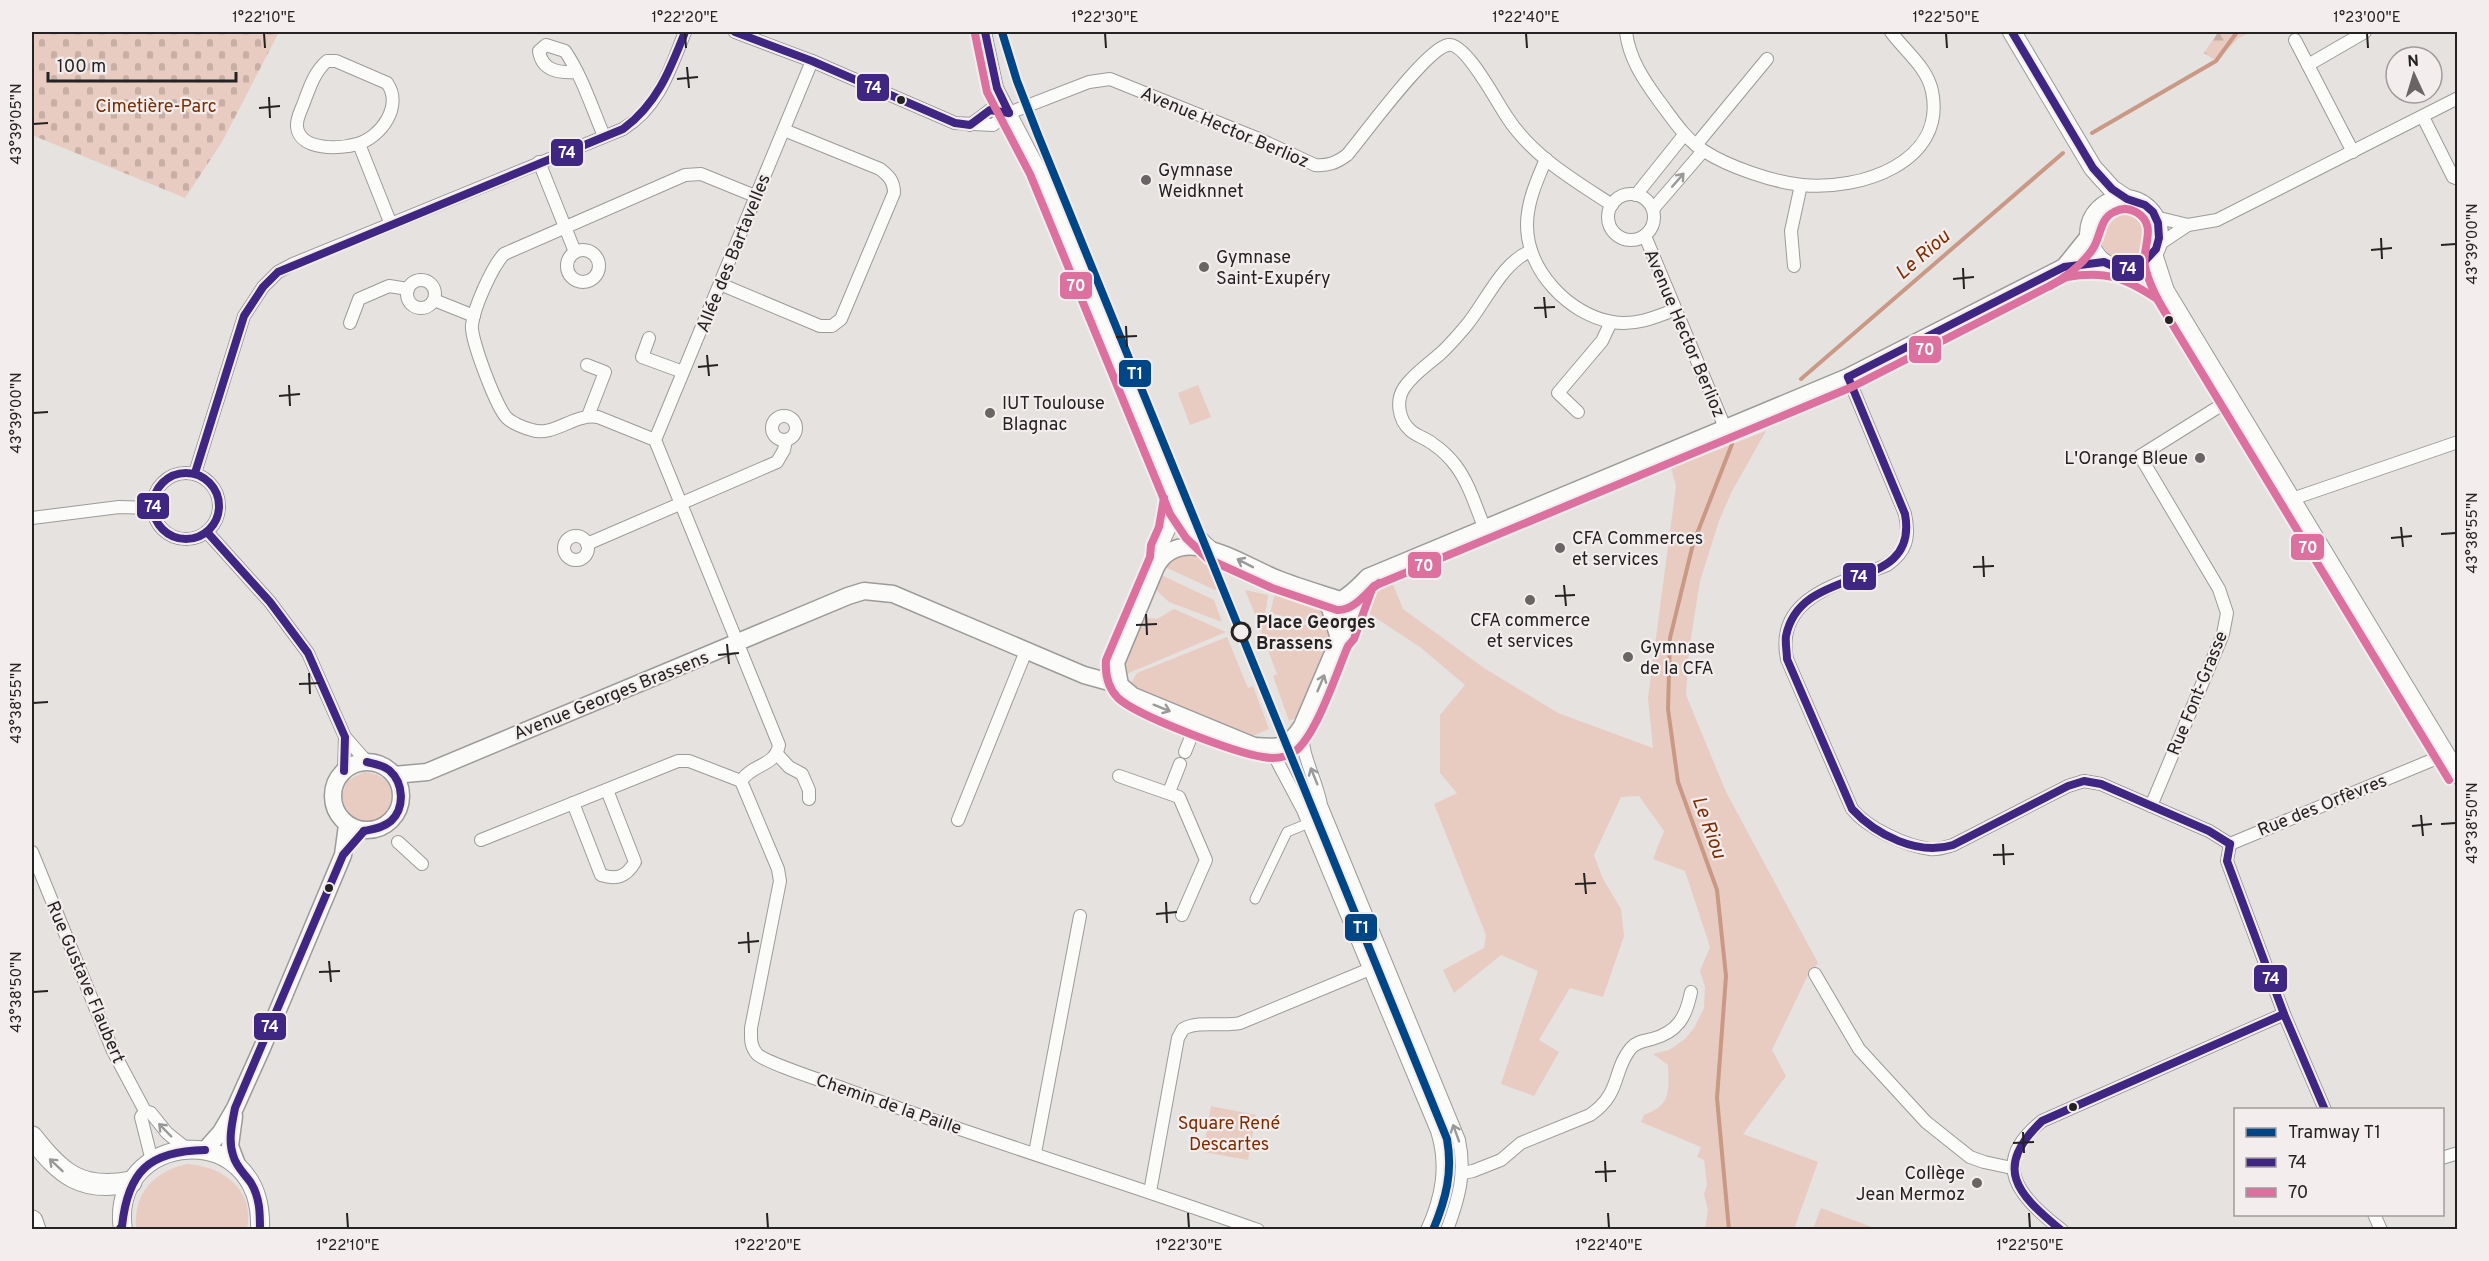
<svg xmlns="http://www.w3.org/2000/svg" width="2489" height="1261" viewBox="0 0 2489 1261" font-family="Overpass,sans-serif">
  <defs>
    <pattern id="forest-firs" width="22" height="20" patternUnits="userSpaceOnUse" patternTransform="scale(1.5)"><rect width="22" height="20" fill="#e8ccc1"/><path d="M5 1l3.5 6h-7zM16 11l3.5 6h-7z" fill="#c7afa6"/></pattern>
    <pattern id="cemetery-stones" width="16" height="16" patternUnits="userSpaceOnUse" patternTransform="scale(1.5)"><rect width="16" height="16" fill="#e8ccc1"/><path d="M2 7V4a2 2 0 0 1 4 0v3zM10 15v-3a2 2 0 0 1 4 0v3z" fill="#c7afa6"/></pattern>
  </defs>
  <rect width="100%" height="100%" fill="#e5e2e0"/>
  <g fill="#e8ccc1">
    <circle cx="2125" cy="233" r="26"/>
    <path d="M1198 385 1211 417 1190 425 1178 393Z"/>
    <path d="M1766 431 1731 493 1719 521 1700 581 1689 650 1686 695 1726 792 1818 963 1807 977 1772 1050 1786 1076 1743 1134 1818 1162 1794 1229H1705L1708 1210 1704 1194 1707 1185 1704 1160 1697 1157 1701 1147 1641 1122 1644 1115C1671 1105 1669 1092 1668 1065L1653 1054 1669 1050 1685 1039 1694 1028 1704 1008 1705 987 1700 971 1710 947 1685 871 1653 859 1664 831 1639 796 1621 797 1594 855 1603 879 1621 909 1624 936 1603 997 1570 988 1539 1040 1559 1052 1534 1096 1501 1084 1538 971 1501 955 1454 993 1443 970 1484 948 1486 935 1434 804 1457 793 1440 773V715L1465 685 1420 647 1365 611 1376 591 1392 582 1403 609 1484 668 1558 713 1653 748 1648 698 1676 486 1671 468Z"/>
    <path d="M1187 552 1207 556 1219 588 1215 590 1163 566 1171 559Z"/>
    <path d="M1159 574 1214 600 1222 622 1169 602 1154 588Z"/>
    <path d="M1277 586 1312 599 1329 616 1308 622 1270 613Z"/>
    <path d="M1245 590 1268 595C1266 606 1268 614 1257 619Z"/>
    <path d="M1174 609 1226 632 1124 675V659L1142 617 1157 619Z"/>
    <path d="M1272 618 1304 625 1331 620 1333 638 1301 716 1289 721 1273 676 1277 674 1258 624Z"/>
    <path d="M1227 637 1248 688 1253 686 1269 729 1248 738 1139 693 1130 685 1137 673Z"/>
    <path d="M364 772C390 773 400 797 383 817L366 823 349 815 341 798 347 781Z"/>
    <path d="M1211 1106 1256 1115 1248 1160 1203 1152Z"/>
    <path d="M187 1164C223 1166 255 1190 247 1229L136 1228C133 1193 155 1171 187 1164Z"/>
    <path d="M1821 1208 1877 1229H1813Z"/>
  </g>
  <path fill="url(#forest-firs)" d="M2218 32H2250L2239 38 2216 61 2204 53Z"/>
  <path fill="url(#cemetery-stones)" d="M32 32H279L222 142 185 198 32 135Z"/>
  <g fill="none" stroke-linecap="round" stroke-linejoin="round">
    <g stroke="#c99986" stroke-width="4">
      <path d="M2092 133 2216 61 2237 32"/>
      <path d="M1801 379 2063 153"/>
      <path d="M1729 1230 1717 1098 1726 976 1717 890 1678 782 1668 709 1670 638 1693 544 1732 444"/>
    </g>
    <g stroke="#9d9b9a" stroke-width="11">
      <path id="pedestrian" d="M1255 899 1287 832 1309 823"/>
    </g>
    <g stroke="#9d9b9a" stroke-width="14">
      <g id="minor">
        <path d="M735 32 812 61 955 123 993 125 1009 113"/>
        <path d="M985 32 997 88 1040 170 1165 471C1175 502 1187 527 1213 549"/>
        <path d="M1626 32C1629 58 1643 79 1659 101 1672 118 1685 139 1704 151 1729 167 1773 182 1802 185 1859 191 1947 163 1932 91 1927 67 1905 51 1891 32"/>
        <path d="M2295 40 2353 152"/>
        <path d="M327 61H336L387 83C403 105 382 137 357 144 341 149 300 151 297 127 296 120 300 112 303 105 309 89 314 72 327 61Z"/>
        <path d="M812 61 655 440 779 745C775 767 753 763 741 781L778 869 780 881 751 1028C751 1038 750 1046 757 1054 766 1063 829 1083 845 1089 982 1139 1121 1181 1258 1230"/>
        <path d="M2308 65 2365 32"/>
        <path d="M576 72C559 73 542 71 539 51L546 45 565 51C582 76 592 108 604 136"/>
        <path d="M2423 117 2453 177 2458 179"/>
        <path d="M970 125 990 110 1009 113 1089 82 1110 79 1259 139 1315 165C1328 166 1336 163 1347 155 1364 135 1427 48 1448 45 1466 42 1497 103 1507 117 1532 156 1574 180 1612 205"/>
        <path d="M359 144 390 222"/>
        <path d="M1696 145 1767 59"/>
        <path d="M1546 159C1537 180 1527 202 1527 225 1527 270 1568 314 1612 322 1634 326 1654 318 1674 310"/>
        <path d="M539 162 575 252"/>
        <circle cx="1631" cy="217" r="23"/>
        <path d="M1636 195 1684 135"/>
        <path d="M1653 209 1703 151"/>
        <path d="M2155 217 2188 225 2217 220 2458 98"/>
        <path d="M1645 236 1726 430"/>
        <path d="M2158 245 2188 225"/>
        <circle cx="583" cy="266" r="16"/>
        <path d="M1794 266 1791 231 1801 185"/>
        <circle cx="421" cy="294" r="14"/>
        <path d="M720 284 820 326H832L841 319 894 193C894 181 889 176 880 169L784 130"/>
        <path d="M434 300 474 316"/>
        <path d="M350 323 359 299 389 286 408 289"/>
        <path d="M649 338 642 357 683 372"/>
        <path d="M587 365 605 372 588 416"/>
        <path d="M1848 377 1905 514C1910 537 1907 551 1887 565 1842 583 1774 596 1787 659L1852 809C1867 828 1906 846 1930 849 1938 850 1946 847 1953 845L2068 786 2084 781 2101 784 2209 831 2230 844"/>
        <path d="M1578 412 1558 393 1602 341 1611 322"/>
        <circle cx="784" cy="428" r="12"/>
        <path d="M655 440 598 417C574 413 554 437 532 430 524 428 512 423 507 418 497 409 470 338 472 325 474 307 492 267 504 254L685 175 701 174 755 196"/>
        <circle cx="186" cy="506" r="33"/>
        <path d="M195 473 244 316 263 287 278 272 293 264 623 129C659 107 670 69 685 32"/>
        <path d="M2292 499 2458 442"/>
        <path d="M32 518 119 507 153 508"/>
        <path d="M1485 529C1476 508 1470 485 1456 466 1450 458 1442 450 1433 444 1426 438 1416 436 1410 430 1398 419 1396 400 1404 388 1413 374 1429 364 1441 353 1450 345 1458 335 1466 326 1486 302 1502 262 1531 251"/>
        <path d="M207 532 270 602 308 653 345 737 367 762"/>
        <circle cx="576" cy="548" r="12"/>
        <path d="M587 544 777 462 784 450 786 440"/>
        <path d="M1161 559V547L1169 530 1174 500"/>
        <path d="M1302 726C1300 754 1316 778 1321 805L1459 1140C1466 1173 1459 1198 1447 1230"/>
        <path d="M1257 748 1276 759 1303 810 1437 1131C1448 1166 1442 1197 1427 1230"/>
        <path d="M1185 752 1197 722"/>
        <path d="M777 754 789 767 802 774 809 790V799"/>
        <path d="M344 771 345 737"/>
        <path d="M1119 776 1179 797 1206 860 1182 915"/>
        <path d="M1169 792 1180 764"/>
        <path d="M573 803 601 875C617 880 626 877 635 862L607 790"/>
        <path d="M2151 806 2223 634 2227 613 2219 589 2140 456 2231 399"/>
        <path d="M958 820 1026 651"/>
        <path d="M481 840 678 761H689L741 781"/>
        <path d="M398 842 422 864"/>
        <path d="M2230 844 2227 861 2284 1014 2325 1110"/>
        <path d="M2230 844 2430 761 2444 753"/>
        <path d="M32 852 113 1051 145 1111 151 1113 167 1133 187 1149"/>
        <path d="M1815 974 1859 1049 1926 1122 1970 1157 1984 1162 2012 1168"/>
        <path d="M145 1111 141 1117 152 1161"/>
        <path d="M1035 1153 1080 916"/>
        <path d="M2442 1158 2458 1153"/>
        <path d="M1463 1173 1473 1171 1501 1160 1521 1143 1590 1115C1622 1093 1612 1071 1631 1048 1636 1042 1644 1041 1652 1039 1678 1032 1686 1017 1691 992"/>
        <path d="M1150 1192 1178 1038 1183 1029C1199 1020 1223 1027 1240 1023L1370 969"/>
        <path d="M2374 1214 2381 1230"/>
        <path d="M2062 1230C2018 1197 1989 1163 2042 1121L2284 1014"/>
      </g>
    </g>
    <g stroke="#9d9b9a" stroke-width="19">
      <g id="tertiary">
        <path d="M2064 267 2089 236"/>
        <path d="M1361 584 1362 591 1344 635 1339 639 1302 726C1287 749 1279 748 1254 746L1133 696 1120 685 1116 663 1156 567C1181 520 1245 567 1278 579 1298 587 1319 593 1340 600 1350 596 1360 585 1368 577L1848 377 2064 267 2104 262"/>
        <path d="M1317 593 1330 608 1339 639"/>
        <circle cx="367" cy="796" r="34"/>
        <path d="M394 775 427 772 848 596 864 591 893 594 1084 675 1120 685"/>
        <path d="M234 1116 230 1146 238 1167"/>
        <path d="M205 1150 221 1132 235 1108 262 1048 343 855 347 825"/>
      </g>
    </g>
    <g stroke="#9d9b9a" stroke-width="20">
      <g id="secondary">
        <path d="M2012 32 2093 168 2112 189 2127 199"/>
        <circle cx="2124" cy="234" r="35"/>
        <path d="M2153 254 2165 291 2458 775"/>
        <path d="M123 1230C108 1131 265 1115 260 1230"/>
      </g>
    </g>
    <g stroke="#9d9b9a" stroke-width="23">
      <g id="trunk">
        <path d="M32 1137C61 1174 81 1192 131 1182"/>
        <path d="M32 1221 35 1230"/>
      </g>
    </g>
    <use href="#pedestrian" stroke="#fbfbfa" stroke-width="9"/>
    <use href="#minor" stroke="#fbfbfa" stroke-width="12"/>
    <use href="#tertiary" stroke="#fbfbfa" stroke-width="16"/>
    <use href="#secondary" stroke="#fbfbfa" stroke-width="18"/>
    <use href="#trunk" stroke="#fbfbfa" stroke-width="21"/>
    <g stroke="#f3eeed" stroke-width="12">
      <g id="bus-1">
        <path d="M735 32 812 61 955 123 970 125 990 110 1009 113"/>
        <path d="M985 32 997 88 1009 113"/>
        <path d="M1848 377 1905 514C1920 596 1801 561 1786 636 1785 643 1787 652 1787 659L1852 809C1876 835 1918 856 1953 845L2068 786 2084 781 2101 784 2209 831 2230 844"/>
        <path d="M1848 377 2064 267 2104 262 2115 267 2128 268 2142 264 2156 249 2159 238 2158 223 2153 212 2145 205 2127 199 2112 189 2093 168 2012 32"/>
        <circle cx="186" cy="506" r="33"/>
        <path d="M195 473 244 316 263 287 278 272 623 129C657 104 670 70 685 32"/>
        <path d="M207 532 270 602 308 653 345 737 344 771"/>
        <path d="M364 831C373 829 383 828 391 821 405 808 404 783 389 770 383 765 375 764 367 762"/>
        <path d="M2230 844 2227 861 2284 1014 2325 1110"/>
        <path d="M119 1230 122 1226C128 1171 149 1151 205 1150"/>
        <path d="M260 1230C260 1213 260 1198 251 1183 245 1174 236 1167 233 1155 228 1141 232 1123 235 1108L343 855 364 831"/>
        <path d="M2061 1230C2016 1193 1993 1168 2042 1121L2284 1014"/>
      </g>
    </g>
    <g stroke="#f3eeed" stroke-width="12">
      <g id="bus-2">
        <path d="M975 34 987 92 1030 174 1170 514 1186 538 1208 559 1272 588 1337 610C1352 611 1364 596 1374 586L1852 387 2067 277C2106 270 2125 278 2157 299L2449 780"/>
        <path d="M2050 286C2066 277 2081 266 2092 250 2101 238 2099 219 2114 212 2121 208 2129 208 2136 212 2159 225 2141 248 2145 266 2149 285 2158 301 2168 317"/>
        <path d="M1164 498 1159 527 1151 545 1150 557 1106 660C1105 674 1108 688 1118 698 1137 716 1236 753 1263 757 1274 759 1285 758 1294 752 1316 737 1337 671 1348 646L1354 639 1372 589 1379 583"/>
      </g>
    </g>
    <use href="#bus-1" stroke="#3f2682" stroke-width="8"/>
    <use href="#bus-2" stroke="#dc71a0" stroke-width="8"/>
    <g stroke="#f3eeed" stroke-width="12">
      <path id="tram-1" d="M1002 32 1017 81 1038 135 1447 1139C1453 1172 1446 1199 1433 1230"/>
    </g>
    <use href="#tram-1" stroke="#004687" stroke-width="8"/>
  </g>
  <defs><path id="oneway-shaft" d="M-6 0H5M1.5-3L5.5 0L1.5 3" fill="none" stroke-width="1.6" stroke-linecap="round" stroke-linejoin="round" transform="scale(1.5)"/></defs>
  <g stroke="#9a9999">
    <use href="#oneway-shaft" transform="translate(1678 180) rotate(-49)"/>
    <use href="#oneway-shaft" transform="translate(1245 563) rotate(-153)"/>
    <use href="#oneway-shaft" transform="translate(1321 683) rotate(-67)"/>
    <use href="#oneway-shaft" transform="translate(1162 708) rotate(22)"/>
    <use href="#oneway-shaft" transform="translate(1314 776) rotate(-112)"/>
    <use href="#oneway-shaft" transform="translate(165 1130) rotate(-134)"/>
    <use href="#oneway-shaft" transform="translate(1456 1133) rotate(-110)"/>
    <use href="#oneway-shaft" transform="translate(56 1165) rotate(-137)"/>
  </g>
  <path fill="none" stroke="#242222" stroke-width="2" d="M264 33 265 48M685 33 686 48M1105 33 1106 48M1526 33 1527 48M1946 33 1947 48M2367 33 2368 48M687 67 689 88M677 79 698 77M269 97 270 118M259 108 280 106M33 124 48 123M2381 238 2382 259M2441 245 2456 244M2371 250 2392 248M1963 268 1964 289M1953 279 1974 277M1544 297 1546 318M1534 308 1555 307M1126 326 1127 347M1116 337 1137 336M707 355 709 376M698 367 718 365M289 385 290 406M279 396 300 394M33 413 48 412M2401 527 2403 547M2441 534 2456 533M2391 538 2412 536M1983 556 1984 577M1973 567 1994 566M1564 585 1566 606M1555 596 1575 595M1146 614 1147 635M1136 625 1157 624M727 644 729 664M718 655 739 653M309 673 310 694M299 684 320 683M33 703 48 702M2421 815 2423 836M2441 824 2456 823M2412 826 2432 824M2003 844 2004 865M1993 855 2014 854M1584 873 1586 894M1575 884 1596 883M1166 902 1167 923M1156 914 1177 912M748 932 749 953M738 943 759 941M329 961 331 982M319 972 340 971M33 992 48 991M2023 1132 2024 1153M2013 1143 2034 1142M1605 1161 1606 1182M1595 1172 1616 1171M347 1213 348 1228M767 1213 768 1228M1188 1213 1189 1228M1608 1213 1609 1228M2029 1213 2030 1228"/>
  <g fill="#242222" stroke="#f3eeed" stroke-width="2">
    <circle cx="901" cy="100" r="5"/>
    <circle cx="2169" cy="320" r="5"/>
    <circle cx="329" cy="888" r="5"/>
    <circle cx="2073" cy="1107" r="5"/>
  </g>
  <g fill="#686564" stroke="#f3eeed" stroke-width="2">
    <circle cx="1146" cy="180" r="6"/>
    <circle cx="1204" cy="267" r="6"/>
    <circle cx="990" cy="413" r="6"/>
    <circle cx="2200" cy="458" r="6"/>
    <circle cx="1560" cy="548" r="6"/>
    <circle cx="1530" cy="600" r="6"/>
    <circle cx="1628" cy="657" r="6"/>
    <circle cx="1977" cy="1183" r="6"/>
  </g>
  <circle fill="#f3eeed" stroke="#242222" stroke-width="3" cx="1241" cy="632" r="9"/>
  <g text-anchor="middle" stroke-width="4.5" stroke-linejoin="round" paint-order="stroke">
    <g font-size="18" fill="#7d2c00" stroke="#f3eeed">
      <text x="156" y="112">Cimetière-Parc</text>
      <text x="1229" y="1129">Square René<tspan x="1229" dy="21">Descartes</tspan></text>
    </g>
    <g font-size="18" fill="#242222" stroke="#f3eeed">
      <text transform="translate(1225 127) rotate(23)" y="6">Avenue Hector Berlioz</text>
      <text transform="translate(733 253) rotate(-68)" y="6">Allée des Bartavelles</text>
      <text transform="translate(1685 333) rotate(67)" y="6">Avenue Hector Berlioz</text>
      <text transform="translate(2197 693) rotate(-68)" y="6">Rue Font-Grasse</text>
      <text transform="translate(611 695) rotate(-22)" y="6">Avenue Georges Brassens</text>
      <text transform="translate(2322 805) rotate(-22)" y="6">Rue des Orfèvres</text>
      <text transform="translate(86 982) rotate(67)" y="6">Rue Gustave Flaubert</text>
      <text transform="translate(889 1104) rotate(19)" y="6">Chemin de la Paille</text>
    </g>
    <g font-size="18" fill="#242222" stroke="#f3eeed" text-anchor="start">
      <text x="1158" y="176">Gymnase<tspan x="1158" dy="21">Weidknnet</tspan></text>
      <text x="1216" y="263">Gymnase<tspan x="1216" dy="21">Saint-Exupéry</tspan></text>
      <text x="1002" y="409">IUT Toulouse<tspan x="1002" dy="21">Blagnac</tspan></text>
      <text x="2188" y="464" text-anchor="end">L'Orange Bleue</text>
      <text x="1572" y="544">CFA Commerces<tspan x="1572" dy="21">et services</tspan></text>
      <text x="1530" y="626" text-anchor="middle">CFA commerce<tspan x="1530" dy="21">et services</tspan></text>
      <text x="1640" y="653">Gymnase<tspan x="1640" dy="21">de la CFA</tspan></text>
      <text x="1965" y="1179" text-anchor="end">Collège<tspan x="1965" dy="21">Jean Mermoz</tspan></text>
    </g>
    <g font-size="18" font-weight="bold" fill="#242222" stroke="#f3eeed" text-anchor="start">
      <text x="1256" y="628">Place Georges<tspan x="1256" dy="21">Brassens</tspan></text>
    </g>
    <g font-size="20" font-style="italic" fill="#7f2e03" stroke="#f3eeed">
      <text transform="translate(1922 254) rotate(-41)" y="7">Le Riou</text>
      <text transform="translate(1710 827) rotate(70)" y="7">Le Riou</text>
    </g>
  </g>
  <g stroke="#f3eeed" stroke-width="2">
    <rect x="856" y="73" width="34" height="29" rx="6" fill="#3f2682"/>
    <rect x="550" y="138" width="34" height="29" rx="6" fill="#3f2682"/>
    <rect x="2111" y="254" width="34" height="28" rx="6" fill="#3f2682"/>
    <rect x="1059" y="271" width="34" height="29" rx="6" fill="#dc71a0"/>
    <rect x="1908" y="335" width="34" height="29" rx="6" fill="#dc71a0"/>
    <rect x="1118" y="359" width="34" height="29" rx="6" fill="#004687"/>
    <rect x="136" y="492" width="34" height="28" rx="6" fill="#3f2682"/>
    <rect x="2290" y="533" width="35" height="28" rx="6" fill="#dc71a0"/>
    <rect x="1407" y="551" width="35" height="28" rx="6" fill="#dc71a0"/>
    <rect x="1842" y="562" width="35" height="29" rx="6" fill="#3f2682"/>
    <rect x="1344" y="913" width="34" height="29" rx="6" fill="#004687"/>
    <rect x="2253" y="964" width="35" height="29" rx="6" fill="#3f2682"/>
    <rect x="253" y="1012" width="34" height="29" rx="6" fill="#3f2682"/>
  </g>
  <g font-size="16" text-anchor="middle" font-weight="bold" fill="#fff">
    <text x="873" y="93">74</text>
    <text x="567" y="158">74</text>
    <text x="2128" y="274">74</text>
    <text x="1076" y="291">70</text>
    <text x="1925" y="355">70</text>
    <text x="1135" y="379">T1</text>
    <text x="153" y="512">74</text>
    <text x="2308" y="553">70</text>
    <text x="1424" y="571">70</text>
    <text x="1859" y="582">74</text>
    <text x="1361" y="933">T1</text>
    <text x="2271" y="984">74</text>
    <text x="270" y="1032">74</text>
  </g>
  <rect width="2489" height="1261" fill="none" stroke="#f3eeed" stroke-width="66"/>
  <rect x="2234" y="1108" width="210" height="108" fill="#f3eeed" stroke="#a09c9c" stroke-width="1.5"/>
  <rect x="2246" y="1128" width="30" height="9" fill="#004687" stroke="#a09c9c" stroke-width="1.5"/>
  <text x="2288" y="1138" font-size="18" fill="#242222">Tramway T1</text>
  <rect x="2246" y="1158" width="30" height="9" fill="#3f2682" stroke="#a09c9c" stroke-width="1.5"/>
  <text x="2288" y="1168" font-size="18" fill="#242222">74</text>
  <rect x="2246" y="1188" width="30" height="9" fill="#dc71a0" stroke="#a09c9c" stroke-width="1.5"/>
  <text x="2288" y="1198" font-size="18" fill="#242222">70</text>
  <g transform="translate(2414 75) rotate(356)"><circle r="28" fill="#f3eeed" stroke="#a09c9c" stroke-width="1.5"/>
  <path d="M0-4.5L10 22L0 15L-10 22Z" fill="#686564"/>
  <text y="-9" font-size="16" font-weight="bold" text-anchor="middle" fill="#242222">N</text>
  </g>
  <path d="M48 72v9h188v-9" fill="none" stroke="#242222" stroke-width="3"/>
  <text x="57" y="72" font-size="18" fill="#242222" stroke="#f3eeed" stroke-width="4.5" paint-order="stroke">100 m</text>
  <rect x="33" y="33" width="2423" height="1195" fill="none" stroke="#242222" stroke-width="2"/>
  <g font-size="15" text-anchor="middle" fill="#242222">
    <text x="264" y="22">1°22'10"E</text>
    <text x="685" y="22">1°22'20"E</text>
    <text x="1105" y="22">1°22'30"E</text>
    <text x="1526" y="22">1°22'40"E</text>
    <text x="1946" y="22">1°22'50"E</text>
    <text x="2367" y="22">1°23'00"E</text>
    <text transform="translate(16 124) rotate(-90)" y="5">43°39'05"N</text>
    <text transform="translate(2472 244) rotate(-90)" y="5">43°39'00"N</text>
    <text transform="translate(16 413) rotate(-90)" y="5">43°39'00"N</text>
    <text transform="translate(2472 533) rotate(-90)" y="5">43°38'55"N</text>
    <text transform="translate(16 703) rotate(-90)" y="5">43°38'55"N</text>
    <text transform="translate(2472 823) rotate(-90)" y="5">43°38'50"N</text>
    <text transform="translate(16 992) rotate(-90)" y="5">43°38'50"N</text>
    <text x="348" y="1250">1°22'10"E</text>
    <text x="768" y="1250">1°22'20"E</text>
    <text x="1189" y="1250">1°22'30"E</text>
    <text x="1609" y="1250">1°22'40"E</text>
    <text x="2030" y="1250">1°22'50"E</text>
  </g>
</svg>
